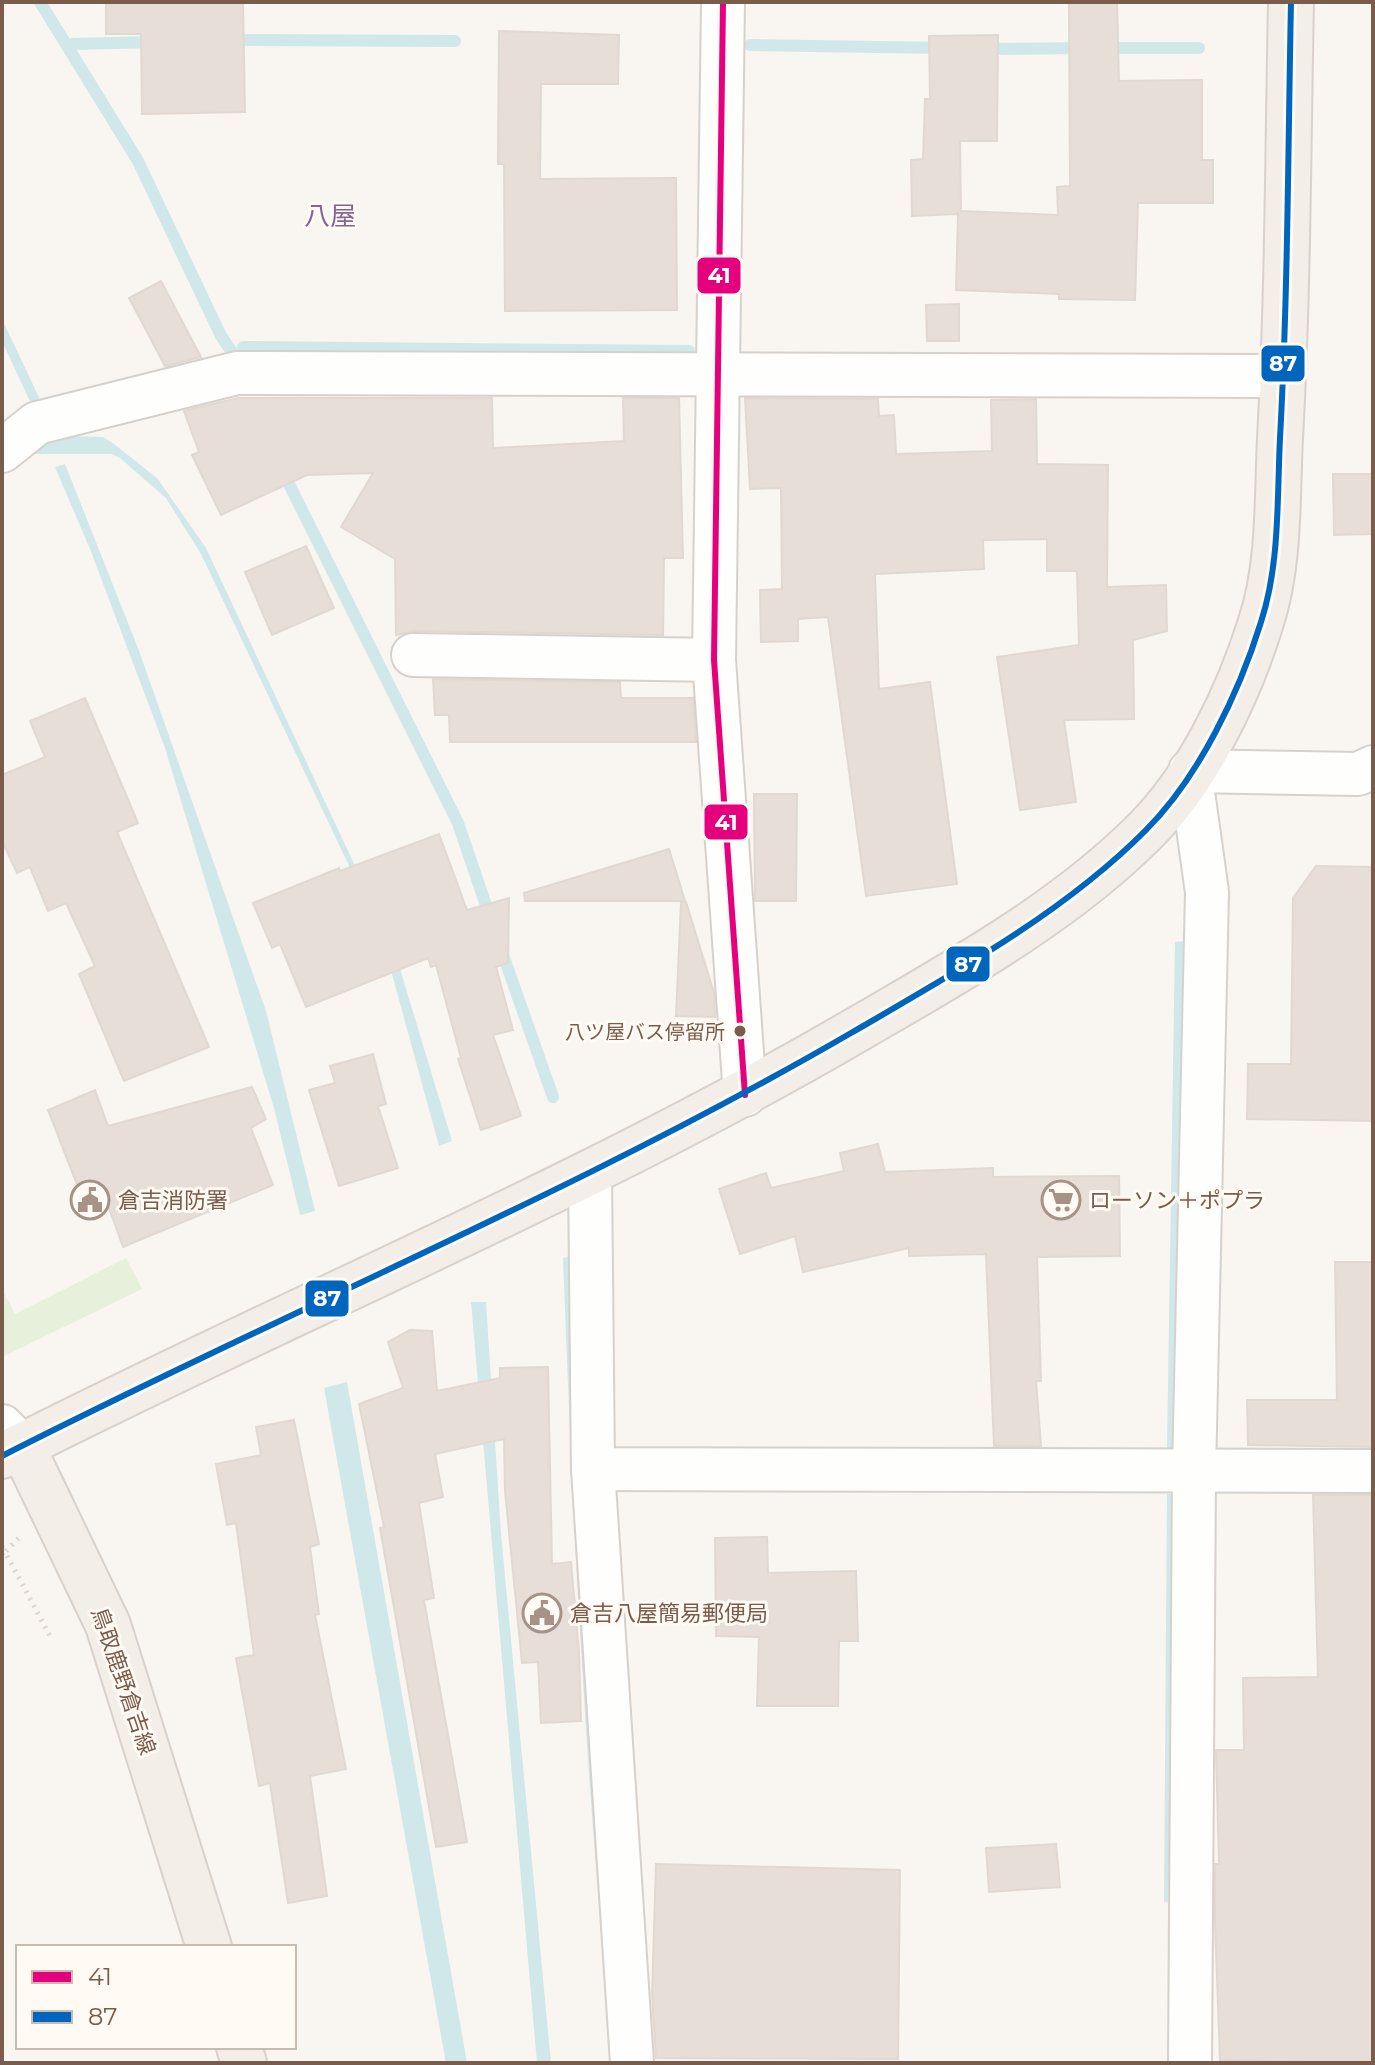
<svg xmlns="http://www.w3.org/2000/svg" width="1375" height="2065" viewBox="0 0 1375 2065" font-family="Montserrat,'Noto Sans JP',sans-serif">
  <rect width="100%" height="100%" fill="#f9f5f0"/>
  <path fill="#e7f0db" d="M126 1258 142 1289 2 1357V1289L15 1314Z"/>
  <g fill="#d0e8ea">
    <path d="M2 319 43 406 34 410 2 341Z"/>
    <path d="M31 435 103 437 114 444 157 478 206 548 394 949 452 1141 439 1146 386 952 361 891 201 554 166 498 120 458 112 454H22Z"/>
    <path d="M65 464 138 648 266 1011 315 1211 300 1215 274 1108 165 748 90 549 55 467Z"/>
    <path d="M1184 941 1177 1450H1167L1175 942Z"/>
    <path d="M574 1256 614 2063C586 1796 573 1526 563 1258Z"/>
    <path d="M471 1302H486L501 1534 551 2063H537Z"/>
    <path d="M347 1382 467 2063H446L324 1388Z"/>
    <path d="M1167 1494H1175L1173 1903 1164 1902Z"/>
  </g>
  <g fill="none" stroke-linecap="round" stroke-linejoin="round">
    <g stroke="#d0e8ea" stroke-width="12">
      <path d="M40 2 138 161 221 336 237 359"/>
      <path d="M231 40 455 41"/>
      <path d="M72 44 156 42"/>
      <path d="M750 45 944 48"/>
      <path d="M1102 48H1199"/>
      <path d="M982 49 1084 48"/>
      <path d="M243 347 689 351"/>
      <path d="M282 470 458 823 491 920"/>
      <path d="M501 949 553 1097"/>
    </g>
  </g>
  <g fill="#e6ded7" stroke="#e2d8d2" stroke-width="2">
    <path d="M106 2H243L245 112 142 114 141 34H106Z"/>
    <path d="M1069 2H1117L1119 81 1202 80V160H1213V203H1138L1135 300 1059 299V294L956 290 958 214 912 216 911 160 923 159 925 99H930L929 36 998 35 997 141H960L961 211 1058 215 1057 187 1070 186Z"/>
    <path d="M499 31 619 35 618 84H541L540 179 676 178 677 310 505 311 504 164H498Z"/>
    <path d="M161 281 201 357 165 366 129 298Z"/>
    <path d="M959 304V341H927L926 305Z"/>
    <path d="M238 398H492L493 448 624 441 623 398H679L683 558H664L663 635 413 631 396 635 395 559 341 527 373 473 307 475 221 515 192 455 199 452 184 411Z"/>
    <path d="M745 398 878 399 879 416 894 415 896 454 992 451 991 400 1036 399 1037 464 1108 465 1107 587 1166 585 1167 631 1133 640 1134 719 1064 720 1076 802 1020 810 997 657 1079 645 1077 571H1047V539L983 540 984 569 875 574 879 689 930 682 957 884 866 896 828 617 798 619V641L761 642 760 590 782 589 781 488 750 489Z"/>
    <path d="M1333 474H1373V534L1334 535Z"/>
    <path d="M306 546 334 608 272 635 245 572Z"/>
    <path d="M433 679 620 682 621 698H693L696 742H450L449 715H435Z"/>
    <path d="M85 698 138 823 117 832 209 1047 124 1081 79 974 95 966 66 903 48 911 30 867 17 873 2 841V775L45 757 30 721Z"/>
    <path d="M754 794H797L796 901H755Z"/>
    <path d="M439 834 467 910 509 898 508 963 496 967 513 1030 493 1035 521 1116 481 1130 458 1059 461 1058 436 965 431 967 428 958 306 1007 280 944 272 948 253 903 339 868 340 871Z"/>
    <path d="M669 849 685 901H525L524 893Z"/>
    <path d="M1316 866 1373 867V1121L1247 1119 1248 1064H1291L1293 898Z"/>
    <path d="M681 902H686L714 993 715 1017 676 1016Z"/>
    <path d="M373 1054 386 1104 378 1106 398 1168 339 1186 309 1090 335 1083 330 1066Z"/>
    <path d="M252 1087 266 1119 251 1128 273 1185 123 1247 105 1197 85 1205 48 1110 95 1090 108 1126Z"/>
    <path d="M878 1144 885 1172 993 1168V1177L1119 1176 1120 1256 1037 1257 1041 1381H1036L1041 1446H994L986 1254 909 1256V1248L803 1272 795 1236 740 1254 719 1189 766 1173 771 1188 844 1171 840 1153Z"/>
    <path d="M1335 1262H1373V1447L1248 1445 1247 1400H1337Z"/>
    <path d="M410 1330 432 1331 437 1391 500 1378V1368L548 1367 552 1564 571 1562 579 1652 581 1721 541 1723 538 1662 522 1663 505 1491 504 1439 435 1454 443 1497 419 1503 434 1598 424 1600 467 1842 436 1847 380 1528 384 1527 359 1404 403 1388 388 1342Z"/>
    <path d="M294 1420 319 1544 310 1547 319 1614 315 1615 346 1769 310 1776 327 1896 288 1903 270 1783 259 1786 236 1658 254 1655 236 1523 227 1525 216 1464 261 1455 256 1427Z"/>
    <path d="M1313 1495H1373V2063L1220 2060 1215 1923V1864H1219L1216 1750H1244L1243 1678 1318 1677Z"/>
    <path d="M767 1537 768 1573 856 1571 858 1641H839L838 1706H757L759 1637 716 1636 715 1538Z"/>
    <path d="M1056 1844 1060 1887 989 1892 986 1848Z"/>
    <path d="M656 1864 900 1870 898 2059 656 2058 652 1994Z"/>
  </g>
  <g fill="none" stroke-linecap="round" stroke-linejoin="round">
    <g stroke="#d7d1cb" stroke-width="46">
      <g id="street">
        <path d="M723 2 714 660 745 1095"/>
        <path d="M2 451 37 423 237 373 1284 376"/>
        <path d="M413 655 714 660"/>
        <path d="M590 1174 593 1469 1373 1471"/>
        <path d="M2 1426 22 1446"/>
        <path d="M593 1469 632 2063"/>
        <path d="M1190 2063 1194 1473 1207 892 1190 771 1358 774 1373 767"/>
      </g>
    </g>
    <g stroke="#dad1cc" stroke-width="48">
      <g id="primary">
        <path d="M22 1446 108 1625 209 1947"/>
        <path d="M2 1456C284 1312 577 1192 851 1033 951 975 1064 913 1146 830 1199 777 1239 693 1261 622 1280 564 1277 498 1280 438 1288 293 1288 147 1291 2"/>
        <path d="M239 2047 244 2063"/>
      </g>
    </g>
    <g stroke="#dcd5d0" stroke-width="5" stroke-dasharray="2 6" stroke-linecap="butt">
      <path d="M2 1546 5 1552 19 1538"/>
      <path d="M2 1554 5 1552 50 1636"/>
    </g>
    <use href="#street" stroke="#fefefd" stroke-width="42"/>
    <use href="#primary" stroke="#f3eee8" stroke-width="44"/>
    <g stroke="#fffaf3" stroke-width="12">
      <path id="bus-1" d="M723 2 714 660 745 1095"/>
    </g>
    <g stroke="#fffaf3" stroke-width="12">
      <path id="bus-2" d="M2 1456C284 1312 577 1192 851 1033 951 975 1064 913 1146 830 1199 777 1239 693 1261 622 1280 564 1277 498 1280 438 1288 293 1288 147 1291 2"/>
    </g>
    <use href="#bus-1" stroke="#e5007d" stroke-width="6"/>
    <use href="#bus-2" stroke="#0065bd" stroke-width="6"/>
  </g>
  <defs>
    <g id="civic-ring" transform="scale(2)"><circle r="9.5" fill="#fffaf3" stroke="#a69286" stroke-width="1.5"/><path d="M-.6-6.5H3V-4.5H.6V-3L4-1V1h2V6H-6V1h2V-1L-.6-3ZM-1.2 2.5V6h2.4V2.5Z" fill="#a69286"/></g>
    <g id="supermarket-ring" transform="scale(2)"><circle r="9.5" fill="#fffaf3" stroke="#a69286" stroke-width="1.5"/><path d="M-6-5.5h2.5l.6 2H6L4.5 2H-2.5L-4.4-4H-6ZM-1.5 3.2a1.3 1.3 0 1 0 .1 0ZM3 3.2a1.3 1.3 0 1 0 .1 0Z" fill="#a69286"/></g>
  </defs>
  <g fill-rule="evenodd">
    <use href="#civic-ring" x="90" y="1200"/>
    <use href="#supermarket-ring" x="1061" y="1200"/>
    <use href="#civic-ring" x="542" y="1613"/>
  </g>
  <circle fill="#7a5c4d" stroke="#fffaf3" stroke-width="3" cx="740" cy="1031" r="7"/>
  <g text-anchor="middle" stroke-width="6" stroke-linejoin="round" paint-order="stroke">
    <g font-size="20" fill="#7a5c4d" stroke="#fffaf3" text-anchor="end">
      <text x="725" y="1039">八ツ屋バス停留所</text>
    </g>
    <g font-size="22" fill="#7a5c4d" stroke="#fffaf3" text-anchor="start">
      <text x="118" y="1208">倉吉消防署</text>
      <text x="1089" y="1208">ローソン＋ポプラ</text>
      <text x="570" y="1621">倉吉八屋簡易郵便局</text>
    </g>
    <g font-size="22" fill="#7a5c4d" stroke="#fffaf3">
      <text transform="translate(124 1681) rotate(71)" y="8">鳥取鹿野倉吉線</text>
    </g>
    <g font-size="26" fill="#846695" stroke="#fffaf3">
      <text x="330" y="225">八屋</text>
    </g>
  </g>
  <g stroke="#fffaf3" stroke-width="3">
    <rect x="696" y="256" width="46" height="39" rx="8" fill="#e5007d"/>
    <rect x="1260" y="344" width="46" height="39" rx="8" fill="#0065bd"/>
    <rect x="703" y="803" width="46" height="38" rx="8" fill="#e5007d"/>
    <rect x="945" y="945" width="46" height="38" rx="8" fill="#0065bd"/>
    <rect x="304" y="1279" width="46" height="39" rx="8" fill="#0065bd"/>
  </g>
  <g font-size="22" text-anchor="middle" font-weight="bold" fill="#fff">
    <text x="719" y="283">41</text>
    <text x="1283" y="371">87</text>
    <text x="726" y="830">41</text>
    <text x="968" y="972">87</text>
    <text x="327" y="1306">87</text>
  </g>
  <rect width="1375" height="2065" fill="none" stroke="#7a5c4d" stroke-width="8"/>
  <rect x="16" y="1945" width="280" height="104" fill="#fffaf3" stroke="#cabbb1" stroke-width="2"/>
  <rect x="32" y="1971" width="40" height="12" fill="#e5007d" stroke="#cabbb1" stroke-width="2"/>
  <text x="88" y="1985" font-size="24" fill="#7a5c4d">41</text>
  <rect x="32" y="2011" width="40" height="12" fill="#0065bd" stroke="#cabbb1" stroke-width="2"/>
  <text x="88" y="2025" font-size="24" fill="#7a5c4d">87</text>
</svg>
